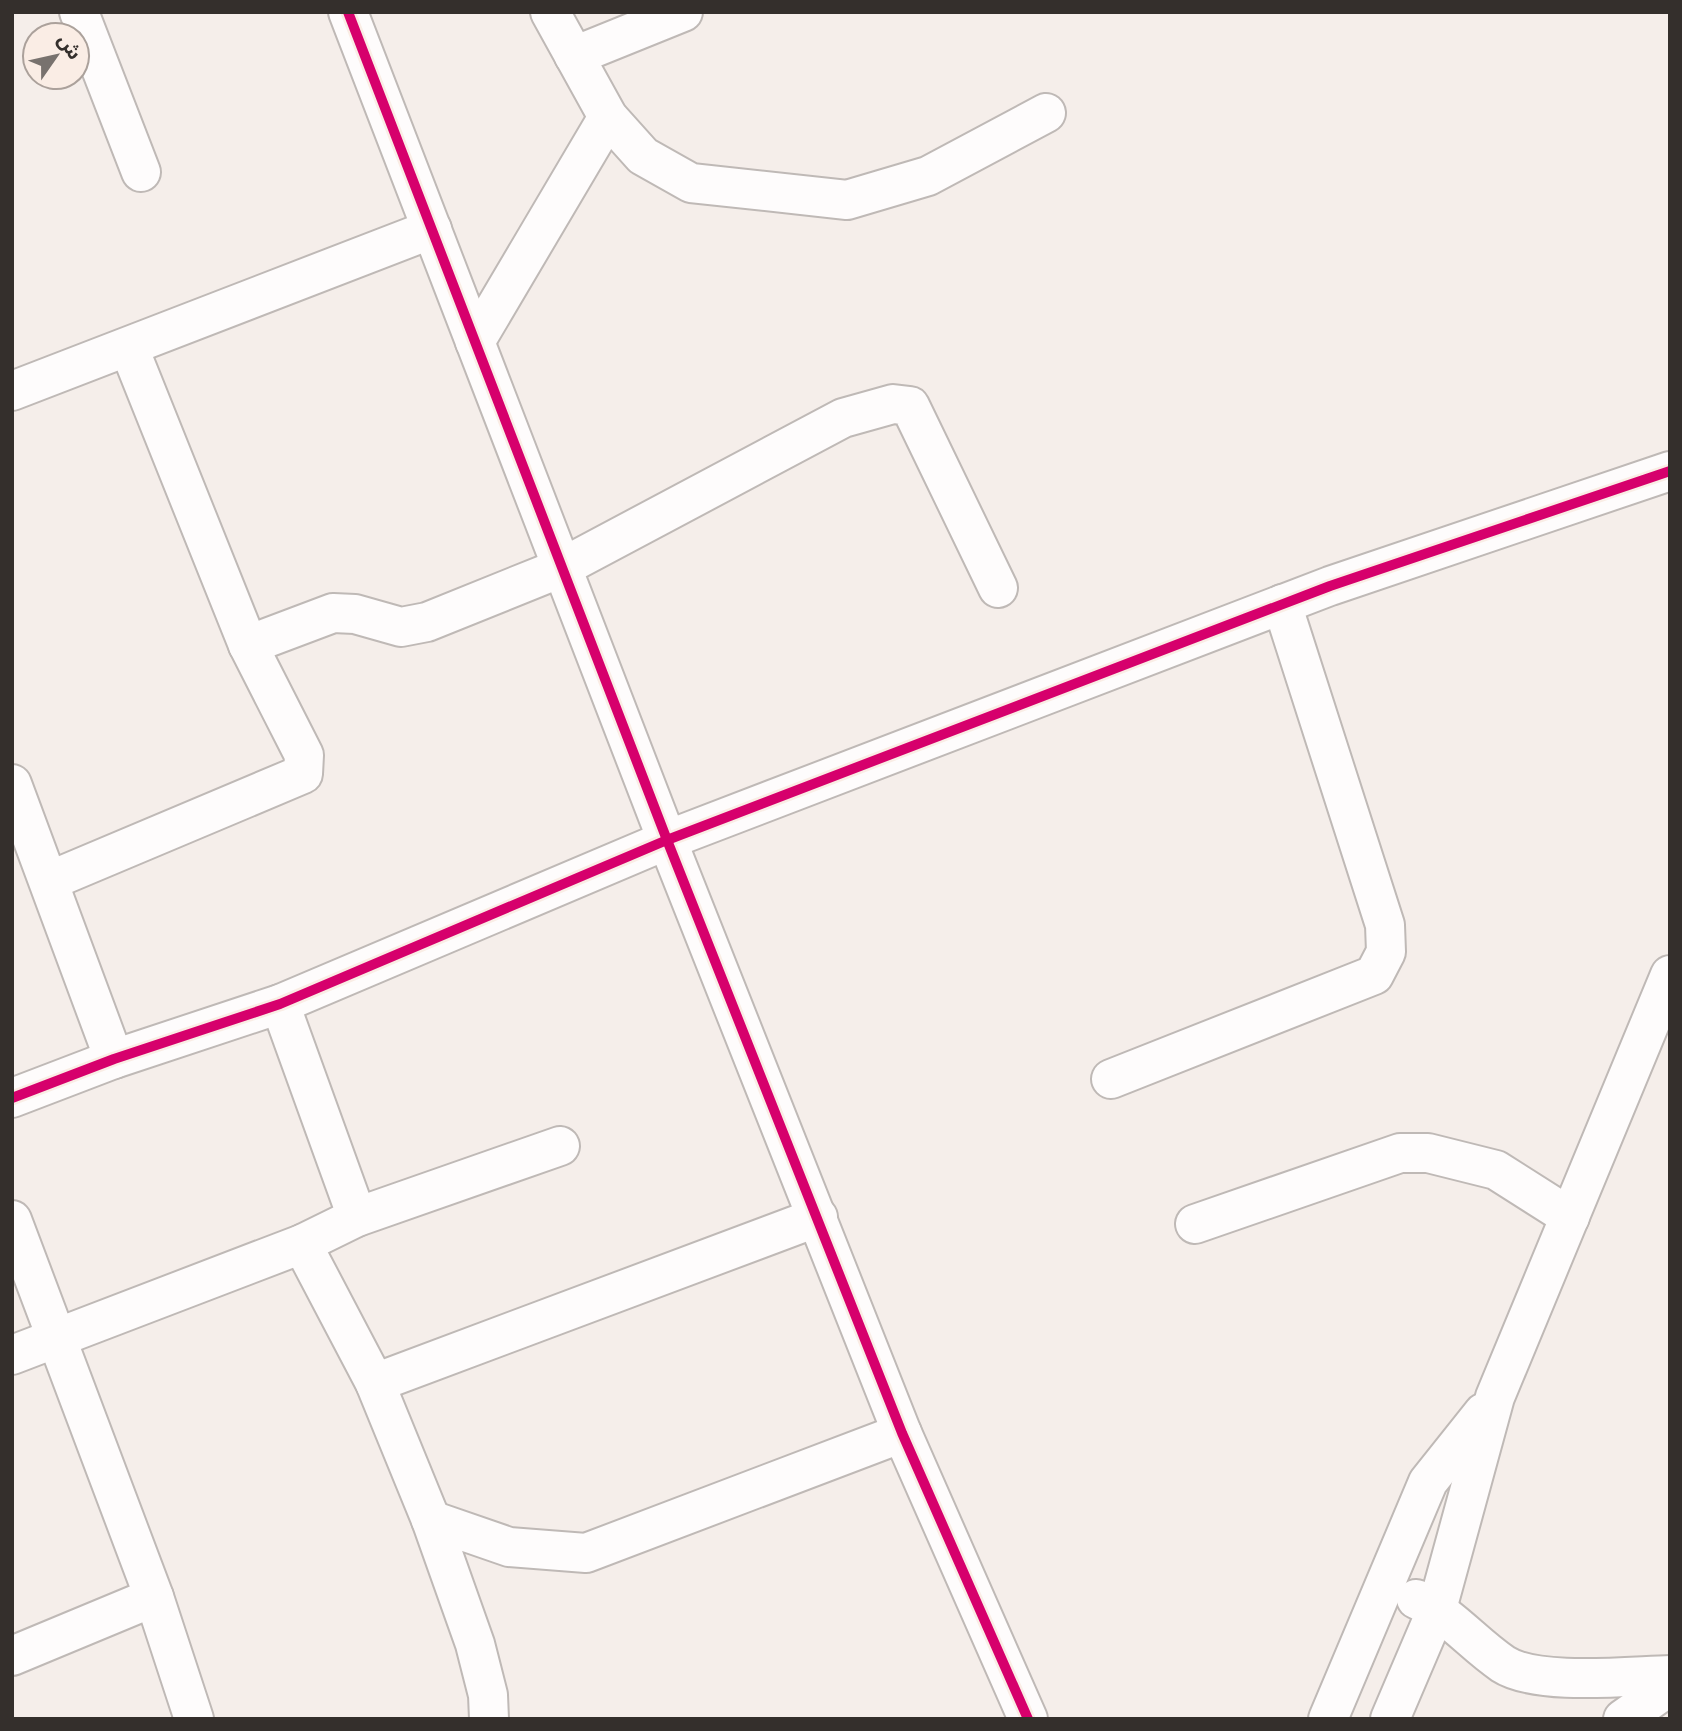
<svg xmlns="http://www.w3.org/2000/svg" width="1682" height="1731" viewBox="0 0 1682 1731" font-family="'Libre Baskerville','Noto Sans Arabic',serif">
  <rect width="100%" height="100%" fill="#f5eeea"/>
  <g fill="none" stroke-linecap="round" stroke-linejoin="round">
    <g stroke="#bfb9b6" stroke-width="42">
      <g id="minor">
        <path d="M79 12 141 172"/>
        <path d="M348 12 667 840 902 1433 1028 1719"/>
        <path d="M550 12 608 117 643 156 691 183 847 200 928 176 1046 113"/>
        <path d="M574 56 683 12"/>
        <path d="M475 342 608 117"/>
        <path d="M12 391 432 229"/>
        <path d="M248 645 333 613 355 614 401 627 427 622 561 568 843 418 893 404 910 406 998 588"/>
        <path d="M12 784 114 1059"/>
        <path d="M49 881 303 774 304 755 248 645 129 348"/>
        <path d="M280 1004 357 1217"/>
        <path d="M1111 1079 1374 975 1386 952 1385 925 1282 604"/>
        <path d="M12 1098 114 1059 280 1004 667 840 1330 586 1670 471"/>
        <path d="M12 1220 154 1597 194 1719"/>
        <path d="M1195 1224 1400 1153H1428L1496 1170 1570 1217"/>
        <path d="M302 1244 375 1383 431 1520 475 1644 488 1695 489 1719"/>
        <path d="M12 1355 302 1244 357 1217 560 1146"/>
        <path d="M375 1383 818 1217"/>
        <path d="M431 1520 509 1547 586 1553 902 1433"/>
        <path d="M1416 1599C1450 1614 1472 1643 1503 1664 1537 1686 1628 1676 1670 1675"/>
        <path d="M12 1656 154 1597"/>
        <path d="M1328 1719 1428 1482 1483 1413"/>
        <path d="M1390 1719 1437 1609 1495 1397 1670 975"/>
        <path d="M1623 1719 1670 1686"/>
      </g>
    </g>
    <use href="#minor" stroke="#fefcfc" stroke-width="38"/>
    <g stroke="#faede5" stroke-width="15">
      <g id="cycleway">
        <path d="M348 12 667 840 902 1433 1028 1719"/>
        <path d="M12 1098 114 1059 280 1004 667 840 1330 586 1670 471"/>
      </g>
    </g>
    <use href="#cycleway" stroke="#d6006c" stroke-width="10"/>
  </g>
  <rect width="1682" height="1731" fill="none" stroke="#342f2c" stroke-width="28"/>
  <g transform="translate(56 56) rotate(56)"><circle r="33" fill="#faede5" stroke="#aba19b" stroke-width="2"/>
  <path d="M0-5L12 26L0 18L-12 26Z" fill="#78726e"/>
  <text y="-10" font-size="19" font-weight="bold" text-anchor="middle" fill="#342f2c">ش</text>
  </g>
</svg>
